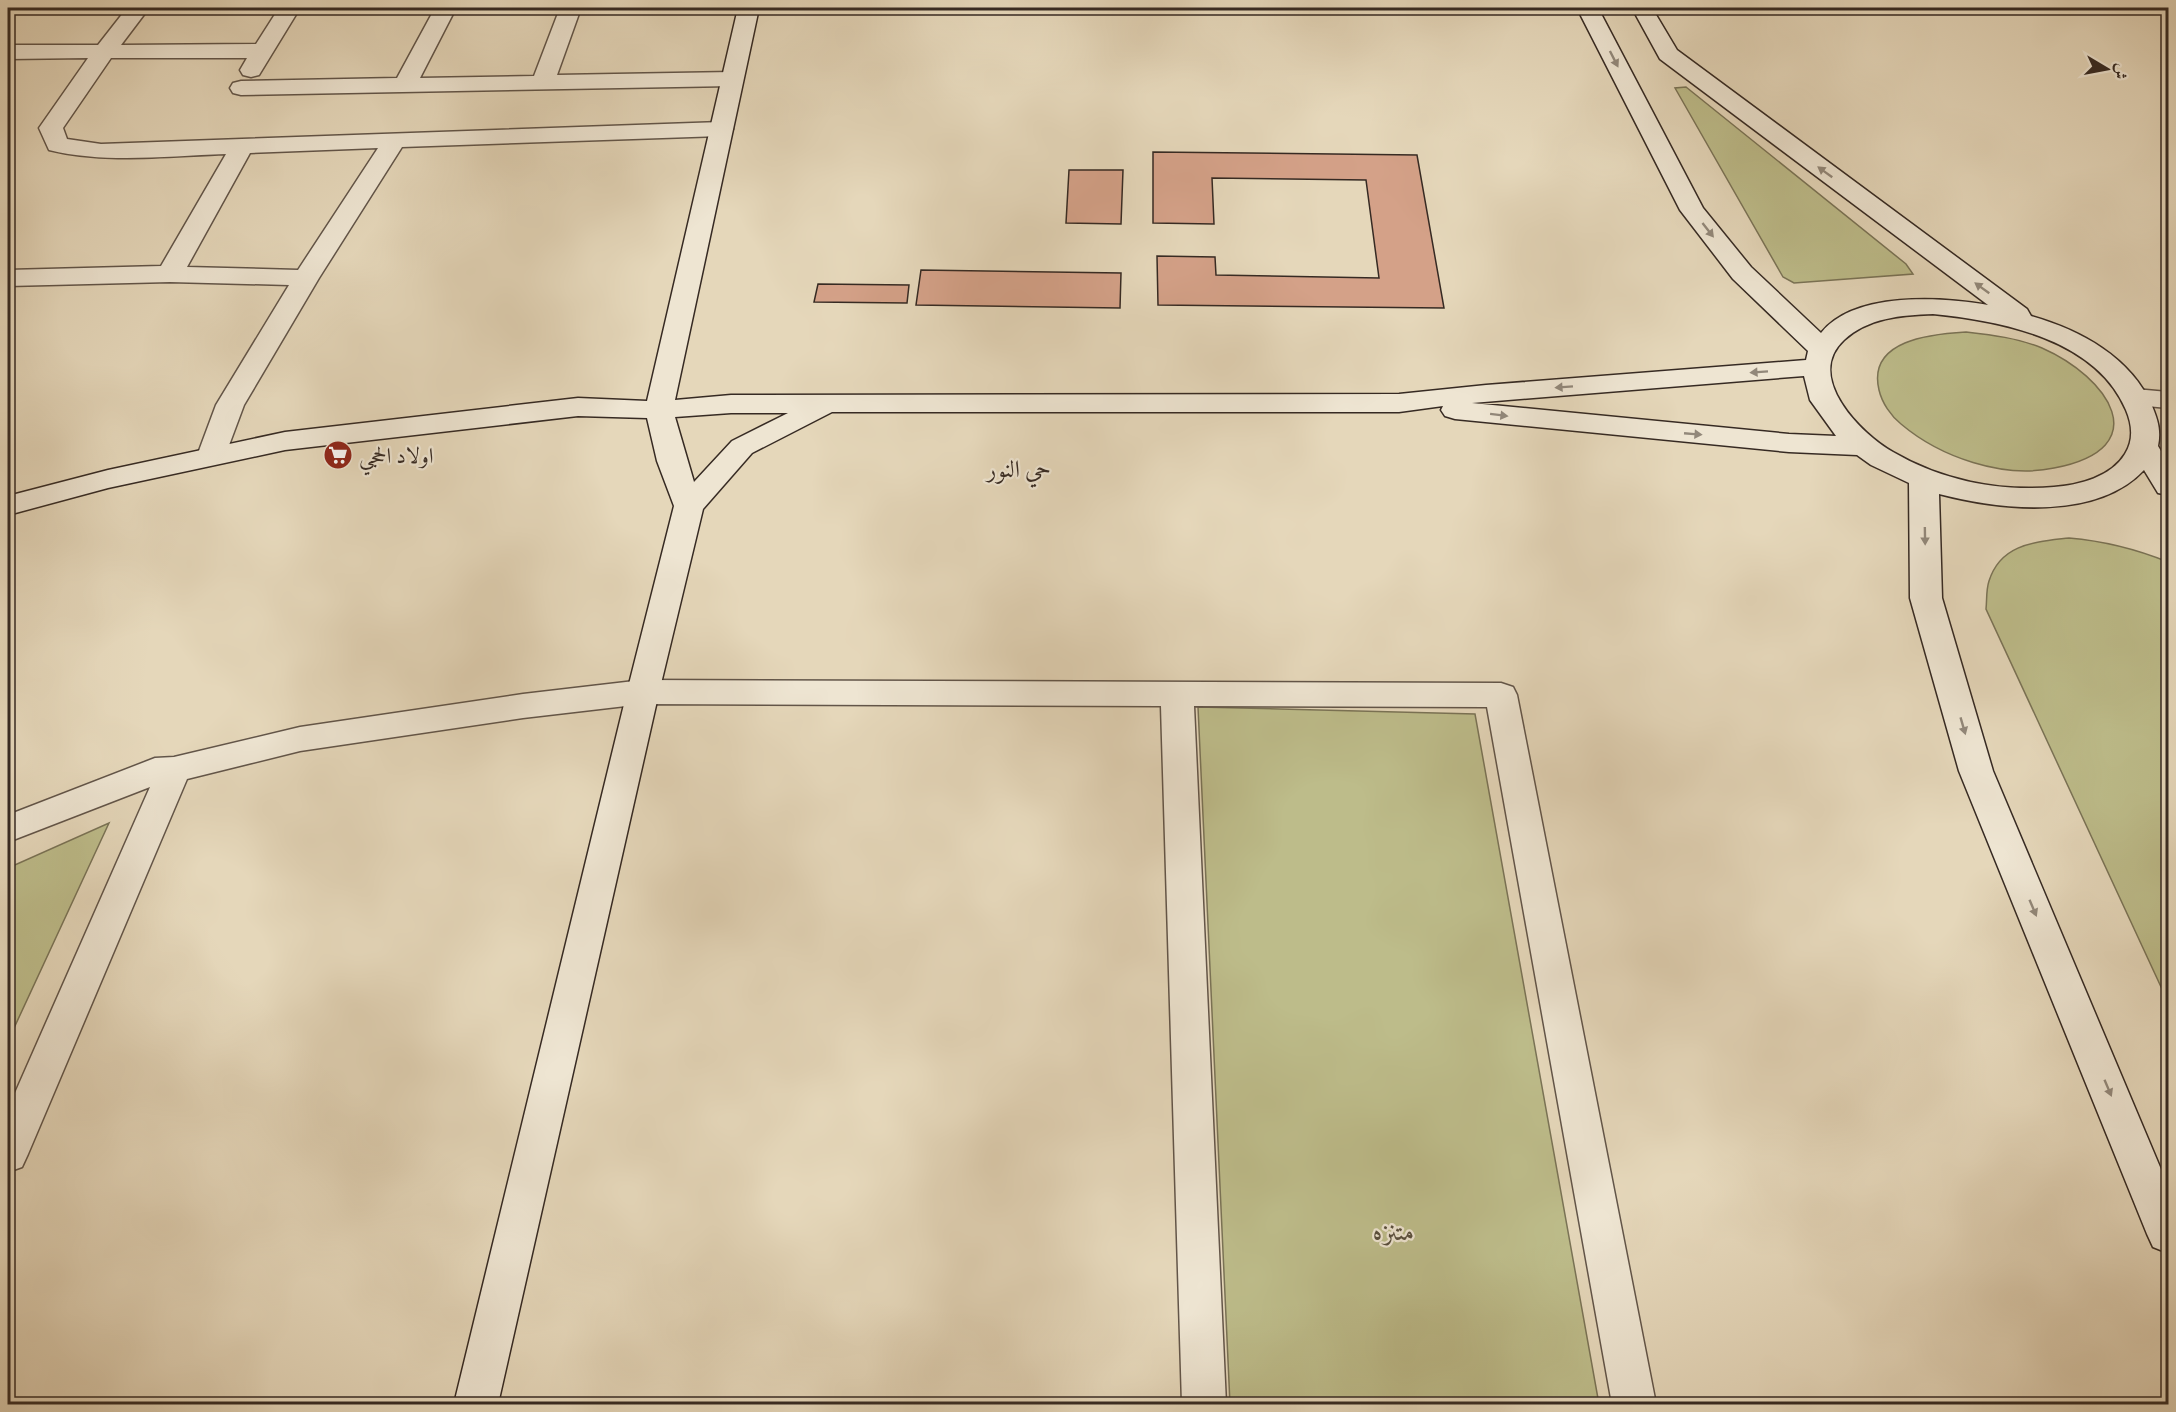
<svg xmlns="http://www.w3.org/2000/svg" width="2176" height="1412" viewBox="0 0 2176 1412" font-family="'Libre Bodoni',Amiri,serif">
  <rect width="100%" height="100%" fill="#e5d7ba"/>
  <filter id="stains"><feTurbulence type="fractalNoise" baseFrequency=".00333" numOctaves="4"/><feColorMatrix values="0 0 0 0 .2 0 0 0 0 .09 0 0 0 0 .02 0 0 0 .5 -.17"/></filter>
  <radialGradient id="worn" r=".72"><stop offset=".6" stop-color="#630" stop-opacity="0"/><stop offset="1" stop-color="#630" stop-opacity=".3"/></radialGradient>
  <g fill="#bdbc8a" stroke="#7a7356" stroke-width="1.5">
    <path d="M1686 87 1906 264 1913 274 1794 283 1783 277 1675 88Z"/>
    <path d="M1966 332C1992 335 2018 338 2042 348 2108 377 2158 448 2054 468 2003 479 1940 457 1901 424 1891 416 1882 403 1879 390 1867 340 1931 334 1966 332Z"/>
    <path d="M2069 538C2104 541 2136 549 2168 562V1002L1986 609C1987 600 1986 590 1989 581 2001 543 2036 542 2069 538Z"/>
    <path d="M1198 707 1475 714 1599 1404H1230Z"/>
    <path d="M109 823 8 1041V868Z"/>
  </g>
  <g fill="#d4a188" stroke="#362a23" stroke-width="1.5">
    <path d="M1153 152 1417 155 1444 308 1158 305 1157 256 1215 257 1216 275 1379 278 1366 180 1212 178 1214 224 1153 223Z"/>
    <path d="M1069 170H1123L1121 224 1066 223Z"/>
    <path d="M921 270 1121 273 1120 308 916 305Z"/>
    <path d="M818 284 909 285 907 303 814 302Z"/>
  </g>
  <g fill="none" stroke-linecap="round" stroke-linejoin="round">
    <g stroke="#625549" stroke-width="3">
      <g id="street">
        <path d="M127 8H149L121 45 256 44 279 8H300L259 75 251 77 243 75 240 70 247 58H111L63 128 67 139 101 144 721 122 729 124 733 129 729 134 721 136 402 147 319 278 244 405 225 456 221 462 211 465 201 462 197 456 216 405 289 285 170 282 8 286V270L161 266 226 154C167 156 106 164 49 150L39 128 88 58 8 59V45H98ZM378 148 298 270 187 267 250 153Z"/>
        <path d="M435 8H456L420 78 534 76 560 8H581L557 75 732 72 740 74 743 79 740 84 732 86 241 95 233 93 230 88 233 83 241 81 397 78Z"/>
        <path d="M2135 389 2168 392V408L2125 404 2121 398 2125 392Z"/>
        <path d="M643 680 1501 683 1513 687 1517 695 1656 1404H1612L1487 707 1194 706 1226 1404H1182L1161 706 643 704 523 718 300 751 187 779 28 1154 22 1167 8 1172V1109L150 787 8 842V815L155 758 174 757 300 727 523 694Z"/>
      </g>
    </g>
    <g stroke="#362a23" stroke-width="3">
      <path id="secondary" d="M738 8H759L675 400 731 395 1399 394 1486 385 1806 360 1808 351 1733 279 1680 210 1577 8H1598L1703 208 1751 267 1821 333C1854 291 1942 297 1988 305L1660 59 1632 8H1652L1677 50 2027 309 2031 316C2080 330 2131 357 2152 406 2158 420 2161 431 2158 446L2168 463V495L2158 493 2144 470C2096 521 2000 510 1939 494L1942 598 1993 771 2168 1186V1253L2153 1247 2147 1234 1959 771 1910 598 1909 483 1871 465 1857 455 1789 452 1455 419 1445 416 1441 410 1443 406 1399 412H832L752 453 703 509 659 692 498 1404H454L627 692 674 506 657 461 647 418 578 416 285 450 108 488 8 515V496L108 470 285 432 578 398 647 401ZM1933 314C2002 321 2096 339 2126 410 2132 424 2134 440 2125 454 2111 477 2079 485 2054 487 1998 492 1941 480 1893 452 1861 434 1804 377 1844 340 1868 318 1901 315 1933 314ZM1804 376 1810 400 1836 436 1789 434 1472 403ZM731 413H788L732 441 694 482 675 417Z"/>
    </g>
    <use href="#street" fill="#eee5d2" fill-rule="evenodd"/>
    <use href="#secondary" fill="#eee5d2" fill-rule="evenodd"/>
  </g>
  <defs><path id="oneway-solid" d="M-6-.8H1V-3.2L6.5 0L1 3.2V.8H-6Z" transform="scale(1.5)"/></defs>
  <g fill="#92887a">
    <use href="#oneway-solid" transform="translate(1614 59) rotate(63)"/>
    <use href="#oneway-solid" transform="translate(1825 172) rotate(-144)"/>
    <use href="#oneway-solid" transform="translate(1708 230) rotate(52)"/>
    <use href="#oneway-solid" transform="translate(1982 288) rotate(-144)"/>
    <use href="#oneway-solid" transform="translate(1759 372) rotate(176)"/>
    <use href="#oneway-solid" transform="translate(1564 387) rotate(176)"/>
    <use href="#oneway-solid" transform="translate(1499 415) rotate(7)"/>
    <use href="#oneway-solid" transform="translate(1693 434) rotate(5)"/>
    <use href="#oneway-solid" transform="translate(1925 536) rotate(89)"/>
    <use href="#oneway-solid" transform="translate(1963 726) rotate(74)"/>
    <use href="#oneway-solid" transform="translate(2033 908) rotate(67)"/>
    <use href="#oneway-solid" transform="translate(2108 1088) rotate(67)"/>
  </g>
  <defs>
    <g id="supermarket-disc" transform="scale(1.5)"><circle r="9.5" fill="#8f2418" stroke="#eee5d2"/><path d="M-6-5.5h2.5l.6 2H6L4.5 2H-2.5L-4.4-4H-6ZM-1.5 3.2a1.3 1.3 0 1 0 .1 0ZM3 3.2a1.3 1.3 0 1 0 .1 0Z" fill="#fff"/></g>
  </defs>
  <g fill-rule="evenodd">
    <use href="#supermarket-disc" x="338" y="455"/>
  </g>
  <g text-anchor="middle" stroke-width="4.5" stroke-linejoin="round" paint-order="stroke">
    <g font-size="22" fill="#362a23" stroke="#eee5d2" text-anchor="start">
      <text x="359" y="463">اولاد الحجي</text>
    </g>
    <g font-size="24" fill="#362a23" stroke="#eee5d2">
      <text x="1019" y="477">حي النور</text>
    </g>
    <g font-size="27" font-style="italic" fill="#584e3d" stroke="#eee5d2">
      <text x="1394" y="1240">متنزه</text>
    </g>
  </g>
  <rect width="2176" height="1412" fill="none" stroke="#e5d7ba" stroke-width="30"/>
  <rect x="9" y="9" width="2158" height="1394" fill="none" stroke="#362a23" stroke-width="3"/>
  <rect x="15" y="15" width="2146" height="1382" fill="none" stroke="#362a23" stroke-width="1.5"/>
  <g transform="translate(2107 69) rotate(100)" stroke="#eee5d2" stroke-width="4.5" paint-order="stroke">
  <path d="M0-4.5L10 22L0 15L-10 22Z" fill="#362a23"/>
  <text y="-9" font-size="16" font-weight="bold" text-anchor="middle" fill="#362a23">ش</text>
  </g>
  <rect width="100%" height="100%" filter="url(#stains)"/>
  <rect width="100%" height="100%" fill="url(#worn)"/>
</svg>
